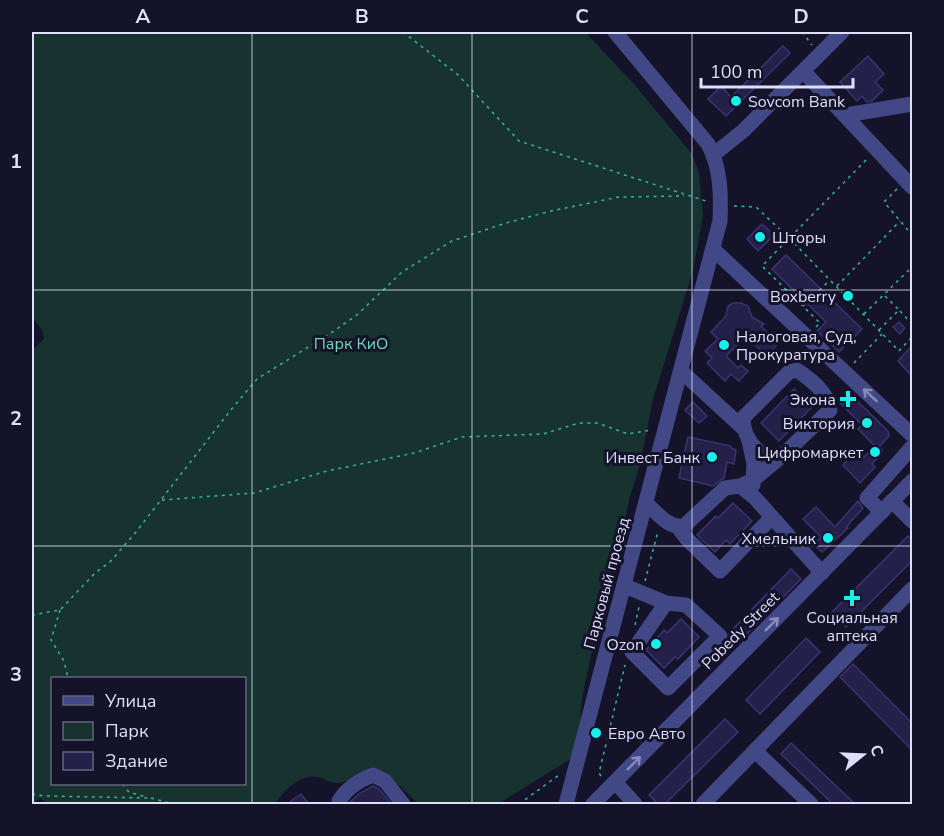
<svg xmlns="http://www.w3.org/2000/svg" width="944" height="836" viewBox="0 0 944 836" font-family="'Nunito Sans',sans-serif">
  <rect width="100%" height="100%" fill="#141329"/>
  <path fill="#16332f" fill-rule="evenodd" d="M32 32H585L634 84 692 154 699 173 703 216 693 271 653 399 640 465 629 500 621 541 591 656 582 698 578 747 569 760 498 804H418C406 792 381 763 361 772 352 776 347 783 336 783 330 783 325 779 319 777 300 773 284 790 275 804H48L40 798 32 804V350L44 339 42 330 32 317ZM52 678H244V784H52Z"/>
  <g fill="#242049" stroke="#393473" stroke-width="1.5">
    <path d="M783 46 790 53 726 116 708 99 721 86 731 97Z"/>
    <path d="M868 56 884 74 875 82 883 90 872 101 867 102 862 96 857 101 840 82Z"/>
    <path d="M762 224 774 235 758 251 747 239Z"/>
    <path d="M786 255 862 329 839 352 817 331 826 322 772 269Z"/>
    <path d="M733 303H741L748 306 752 317 764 324 761 326 778 343 773 349 777 352 770 359 746 336 726 356 738 368 741 365 748 371 739 381 731 374 725 381 707 363 712 358 705 351 718 339 711 332 726 316 728 306Z"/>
    <path d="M899 322 905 328 900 334 893 327Z"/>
    <path d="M912 346V376L898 361Z"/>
    <path d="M794 389 812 407 779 441 761 423Z"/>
    <path d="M848 392 888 431 889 436 879 447 882 450 881 454 872 464 875 467 860 483 843 465 857 450 864 457 875 446 858 429 862 425 839 402Z"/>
    <path d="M693 402 707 416 699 423 685 410Z"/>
    <path d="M688 437 731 446V448L736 450 734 464 727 462 724 478 713 486 679 478Z"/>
    <path d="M858 501 863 508 846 527 848 528 822 552 814 545 821 537 803 519 816 507 835 527Z"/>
    <path d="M733 503 752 521 730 544 726 540 715 552 697 535 716 516 718 518Z"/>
    <path d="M908 536 912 540V561L846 627 832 612Z"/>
    <path d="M791 569 801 579 737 644 729 636V633Z"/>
    <path d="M681 619 699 637 678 659 675 657 664 668 646 650 664 630 667 633Z"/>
    <path d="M806 638 820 652 760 714 746 700Z"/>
    <path d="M853 664 912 723V750L840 677Z"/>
    <path d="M725 719 738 732 665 804H658L649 795Z"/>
    <path d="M791 743 855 804H833L781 754Z"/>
    <path d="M373 786 379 789 391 804H348L360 793Z"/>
    <path d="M301 794 309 804H287Z"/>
  </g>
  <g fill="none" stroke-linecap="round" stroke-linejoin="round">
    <g stroke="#3ab49e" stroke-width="1.5" stroke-dasharray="3 4.5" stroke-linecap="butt">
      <path d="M403 32 457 74 519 141 709 202"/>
      <path d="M802 32 812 45"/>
      <path d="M897 189 884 202 912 235"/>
      <path d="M734 206 756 207 789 238 899 351 912 337"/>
      <path d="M837 286 900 221"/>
      <path d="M803 306 830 280"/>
      <path d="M900 311 912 324"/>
      <path d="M864 314 912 267"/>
      <path d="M816 327 820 323 762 266 868 158"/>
      <path d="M879 330 899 310 884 295"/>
      <path d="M854 363 882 334"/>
      <path d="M162 500 254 493 327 471 414 453 462 437 543 434 579 423H597L628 434 651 430"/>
      <path d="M645 581 658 531"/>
      <path d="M60 610 51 640 64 661 68 678"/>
      <path d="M32 615 60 610 95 573 110 562 136 532 230 411 257 379 334 331 358 314 402 272 452 241 506 223 551 211 619 197 684 196"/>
      <path d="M635 625 639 607"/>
      <path d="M601 776 599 773 625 665"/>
      <path d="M122 784 129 792 146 797"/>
      <path d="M32 794 44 796 150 798"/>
      <path d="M151 798 173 804"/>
      <path d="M519 804 559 775"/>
    </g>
    <g stroke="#424785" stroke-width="15">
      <path d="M804 72 912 187"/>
      <path d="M846 115 912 104"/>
      <path d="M713 155 743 131 842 32"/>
      <path d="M714 250 912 435"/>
      <path d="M797 370C810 379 830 394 830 410L783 455C761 463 743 439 743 418L789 372Z"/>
      <path d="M681 371 743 428"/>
      <path d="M749 441 754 463 753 485"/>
      <path d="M740 486 755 498 822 573"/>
      <path d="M892 501 912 521"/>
      <path d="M646 503C657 513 669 529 684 526L725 488 740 486 753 480 783 455"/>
      <path d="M882 512 867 498 912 447"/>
      <path d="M678 527 687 539 720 571 772 517"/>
      <path d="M625 586 666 603 632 652 668 688 720 636 686 605 666 603"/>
      <path d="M755 751 811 804"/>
      <path d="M615 782 635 804"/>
      <path d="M339 801C346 789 360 780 373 775L385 781 403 804"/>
      <path d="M566 804 720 221C721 195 721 168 708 144L615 32"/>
      <path d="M593 804 912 481"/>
      <path d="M703 804 912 589"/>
    </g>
  </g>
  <defs><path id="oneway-shaft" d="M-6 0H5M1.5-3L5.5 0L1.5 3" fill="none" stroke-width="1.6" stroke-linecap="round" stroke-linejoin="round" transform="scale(1.5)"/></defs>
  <g stroke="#888bbb">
    <use href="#oneway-shaft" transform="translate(870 395) rotate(-137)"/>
    <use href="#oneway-shaft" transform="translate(772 624) rotate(-45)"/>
    <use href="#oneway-shaft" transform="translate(634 763) rotate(-45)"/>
  </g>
  <path fill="none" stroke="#dedefd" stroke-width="1.5" stroke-opacity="0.55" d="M252 32V804M472 32V804M692 32V804M32 290H912M32 546H912"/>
  <g fill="#18eeea" stroke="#141329" stroke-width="2">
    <circle cx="736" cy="101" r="6"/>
    <circle cx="760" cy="237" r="6"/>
    <circle cx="848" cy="296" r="6"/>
    <circle cx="724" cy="345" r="6"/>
    <path d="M845 390h6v6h6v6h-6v6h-6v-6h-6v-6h6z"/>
    <circle cx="867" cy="423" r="6"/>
    <circle cx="875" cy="452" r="6"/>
    <circle cx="712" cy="457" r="6"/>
    <circle cx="828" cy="538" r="6"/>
    <path d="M849 589h6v6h6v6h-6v6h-6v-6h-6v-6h6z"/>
    <circle cx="656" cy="644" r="6"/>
    <circle cx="596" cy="733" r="6"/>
  </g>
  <g text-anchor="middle" stroke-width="6" stroke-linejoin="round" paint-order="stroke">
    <g font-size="16" fill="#dedefd" stroke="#141329" text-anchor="end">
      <text x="748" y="107" text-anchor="start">Sovcom Bank</text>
      <text x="772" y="243" text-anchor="start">Шторы</text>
      <text x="836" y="302">Boxberry</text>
      <text x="736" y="342" text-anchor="start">Налоговая, Суд,<tspan x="736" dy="18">Прокуратура</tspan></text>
      <text x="836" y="405">Экона</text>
      <text x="855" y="429">Виктория</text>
      <text x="863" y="458">Цифромаркет</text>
      <text x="700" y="463">Инвест Банк</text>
      <text x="816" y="544">Хмельник</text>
      <text x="852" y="623" text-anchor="middle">Социальная<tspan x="852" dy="18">аптека</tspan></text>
      <text x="644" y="650">Ozon</text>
      <text x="608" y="739" text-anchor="start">Евро Авто</text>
    </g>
    <g font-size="16" fill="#6ed9b1" stroke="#141329">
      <text x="351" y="349">Парк КиО</text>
    </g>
    <g font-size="16" fill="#dedefd" stroke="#141329">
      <text transform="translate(606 583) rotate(-75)" y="6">Парковый проезд</text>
      <text transform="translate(740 630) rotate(-45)" y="6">Pobedy Street</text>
    </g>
  </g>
  <rect width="944" height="836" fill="none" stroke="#141329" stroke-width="66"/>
  <rect x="51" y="677" width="195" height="108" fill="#141329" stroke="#65647e" stroke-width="1.5"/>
  <rect x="63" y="696" width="30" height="9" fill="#424785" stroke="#65647e" stroke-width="1.5"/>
  <text x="105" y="707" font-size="18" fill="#dedefd">Улица</text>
  <rect x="63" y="722" width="30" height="18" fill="#16332f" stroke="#65647e" stroke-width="1.5"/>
  <text x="105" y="737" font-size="18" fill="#dedefd">Парк</text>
  <rect x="63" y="752" width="30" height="18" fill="#242049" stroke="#65647e" stroke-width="1.5"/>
  <text x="105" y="767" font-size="18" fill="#dedefd">Здание</text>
  <g transform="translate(863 755) rotate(72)" stroke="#141329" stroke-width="4.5" paint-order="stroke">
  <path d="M0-4.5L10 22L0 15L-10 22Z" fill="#dedefd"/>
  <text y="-9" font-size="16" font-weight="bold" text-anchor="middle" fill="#dedefd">С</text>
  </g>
  <path d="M701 78v9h152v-9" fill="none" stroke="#dedefd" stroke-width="3"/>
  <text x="710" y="78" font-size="18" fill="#dedefd" stroke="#141329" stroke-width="4.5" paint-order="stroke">100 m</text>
  <rect x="33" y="33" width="878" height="770" fill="none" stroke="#dedefd" stroke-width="2"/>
  <g font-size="20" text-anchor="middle" font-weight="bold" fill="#dedefd">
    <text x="143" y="23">A</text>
    <text x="362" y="23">B</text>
    <text x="582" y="23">C</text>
    <text x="801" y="23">D</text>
    <text x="16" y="168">1</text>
    <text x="16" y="425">2</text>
    <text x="16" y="681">3</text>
  </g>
</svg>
